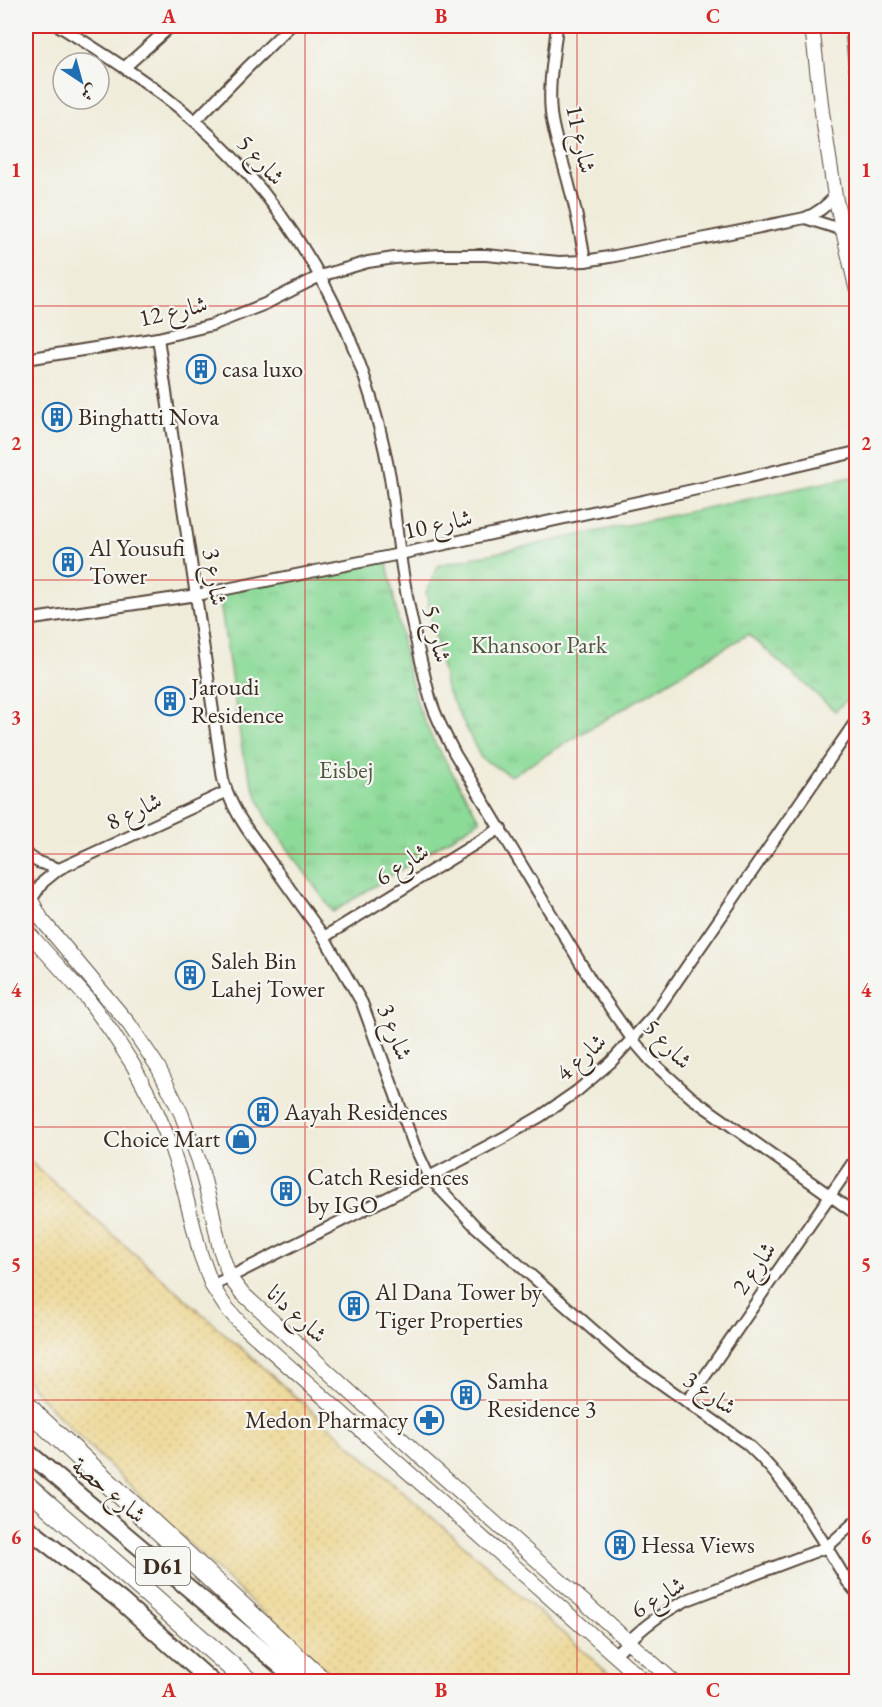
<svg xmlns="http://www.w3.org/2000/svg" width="882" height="1707" viewBox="0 0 882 1707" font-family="'EB Garamond',Amiri,serif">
  <defs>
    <pattern id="grass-tufts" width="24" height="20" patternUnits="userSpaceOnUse" patternTransform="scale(1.5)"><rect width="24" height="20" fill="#8cda98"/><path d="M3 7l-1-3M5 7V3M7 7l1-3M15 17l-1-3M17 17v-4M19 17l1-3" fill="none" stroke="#7abb83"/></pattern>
    <pattern id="sand-dots" width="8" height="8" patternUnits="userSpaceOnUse" patternTransform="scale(1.5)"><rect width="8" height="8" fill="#eeda9e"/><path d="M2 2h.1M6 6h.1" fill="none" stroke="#cdbb88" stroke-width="1.8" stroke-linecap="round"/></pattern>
  </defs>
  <rect width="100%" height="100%" fill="#f6f6f2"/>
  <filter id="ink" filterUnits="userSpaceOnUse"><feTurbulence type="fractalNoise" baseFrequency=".0167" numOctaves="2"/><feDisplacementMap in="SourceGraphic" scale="12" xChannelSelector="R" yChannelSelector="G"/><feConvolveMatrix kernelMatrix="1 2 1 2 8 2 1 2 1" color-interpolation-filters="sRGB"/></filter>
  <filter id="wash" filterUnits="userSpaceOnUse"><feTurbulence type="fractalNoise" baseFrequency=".008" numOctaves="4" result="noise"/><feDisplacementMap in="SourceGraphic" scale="24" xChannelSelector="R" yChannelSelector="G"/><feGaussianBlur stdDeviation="1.35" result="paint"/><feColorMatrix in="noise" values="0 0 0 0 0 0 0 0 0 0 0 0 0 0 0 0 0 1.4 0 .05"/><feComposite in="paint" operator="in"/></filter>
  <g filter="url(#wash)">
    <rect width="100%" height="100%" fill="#f0ecda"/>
    <g fill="url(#grass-tufts)" stroke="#64825b" stroke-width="1.5">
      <path d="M856 476V692L835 711 748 634 511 776 481 758 446 688 426 592 439 565Z"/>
      <path d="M386 557 407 666 418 706 432 738 480 820 333 912 268 821 253 786 243 755 218 589Z"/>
    </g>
    <path fill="url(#sand-dots)" stroke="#94825e" stroke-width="1.5" d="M26 1158 617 1681H339C267 1617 196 1552 128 1484 93 1450 57 1417 26 1379Z"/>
  </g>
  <g filter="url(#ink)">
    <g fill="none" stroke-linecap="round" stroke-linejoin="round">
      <g stroke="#56473a" stroke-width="14">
        <g id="minor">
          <path d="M59 26C106 55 155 86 196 122 302 216 365 338 390 477 394 503 396 528 400 554 405 591 413 628 422 665 425 678 428 692 432 704 438 722 447 738 455 754L592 982 632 1039 651 1061 692 1098 856 1214"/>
          <path d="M557 26C554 54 548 84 551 113 554 139 564 163 570 189 577 212 581 237 585 261"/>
          <path d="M125 67 171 26"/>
          <path d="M195 121 247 68 290 26"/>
          <path d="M805 218 843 230"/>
          <path d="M158 338 223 779C228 797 236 813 247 829L324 937 362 1003 414 1145 429 1177 476 1227 625 1358 747 1444C789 1482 818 1533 847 1581L856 1592"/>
          <path d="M26 359 158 338 212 325 265 304 320 276 368 262 394 258 440 255H486L559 262 585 261 615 256 805 218C818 213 826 207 835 196"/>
          <path d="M26 620 197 595 400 554 711 486 856 452"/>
          <path d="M26 854 38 862 59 869"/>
          <path d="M31 900 43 882 59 869 226 792"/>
          <path d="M324 937 501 828"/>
          <path d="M212 1286 429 1177 503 1138 541 1116 577 1091 611 1062 652 1017 856 721"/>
          <path d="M687 1402 856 1158"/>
          <path d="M614 1655C639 1631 655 1616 687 1600L827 1547 856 1521"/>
        </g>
      </g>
      <g stroke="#56473a" stroke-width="16">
        <g id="tertiary">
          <path d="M812 26 822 112 835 196 856 287"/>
          <path d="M852 26 856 68"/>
          <path d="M26 882 31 900 42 920 129 1024 158 1067 181 1113 199 1161 212 1211 220 1249 230 1278 241 1292 421 1457 674 1682"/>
          <path d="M26 930 87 998 111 1031 133 1065 152 1101 168 1138 181 1177 200 1253 212 1286 225 1306 240 1323 645 1682"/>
        </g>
      </g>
      <g stroke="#56473a" stroke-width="20">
        <g id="primary">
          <path d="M26 1451 300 1682"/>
          <path d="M26 1527 121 1601 212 1682"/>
        </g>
      </g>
      <g stroke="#56473a" stroke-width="22">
        <g id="motorway">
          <path d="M26 1405 37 1417 323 1682"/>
          <path d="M26 1486 249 1682"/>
        </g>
      </g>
      <use href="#minor" stroke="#fff" stroke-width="10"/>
      <use href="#tertiary" stroke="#fff" stroke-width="14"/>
      <use href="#primary" stroke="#fff" stroke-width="16"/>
      <use href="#motorway" stroke="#fff" stroke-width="20"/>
    </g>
  </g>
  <path fill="none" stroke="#d62828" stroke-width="1.5" stroke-opacity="0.55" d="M305 26V1682M577 26V1682M26 306H856M26 580H856M26 854H856M26 1127H856M26 1400H856"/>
  <defs>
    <g id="building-ring" transform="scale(1.5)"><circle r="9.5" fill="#f6f6f2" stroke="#1f6fb2" stroke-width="1.5"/><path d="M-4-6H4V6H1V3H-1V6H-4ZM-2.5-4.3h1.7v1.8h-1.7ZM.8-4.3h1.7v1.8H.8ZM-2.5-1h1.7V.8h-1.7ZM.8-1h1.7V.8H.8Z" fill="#1f6fb2"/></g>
    <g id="shop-ring" transform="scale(1.5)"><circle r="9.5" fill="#f6f6f2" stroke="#1f6fb2" stroke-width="1.5"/><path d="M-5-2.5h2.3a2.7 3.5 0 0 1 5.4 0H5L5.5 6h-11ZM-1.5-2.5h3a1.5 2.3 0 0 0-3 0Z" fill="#1f6fb2"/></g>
    <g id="pharmacy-ring" transform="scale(1.5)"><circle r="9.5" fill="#f6f6f2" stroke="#1f6fb2" stroke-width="1.5"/><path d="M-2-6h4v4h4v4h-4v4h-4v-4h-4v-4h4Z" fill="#1f6fb2"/></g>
  </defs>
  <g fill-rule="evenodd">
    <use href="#building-ring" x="201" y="369"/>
    <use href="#building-ring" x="57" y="417"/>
    <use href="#building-ring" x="68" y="562"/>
    <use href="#building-ring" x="170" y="701"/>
    <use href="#building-ring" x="190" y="975"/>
    <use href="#building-ring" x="263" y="1112"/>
    <use href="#shop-ring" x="241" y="1139"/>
    <use href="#building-ring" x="286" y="1191"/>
    <use href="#building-ring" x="354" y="1306"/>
    <use href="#building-ring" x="466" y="1395"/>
    <use href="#pharmacy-ring" x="429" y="1420"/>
    <use href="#building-ring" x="620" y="1545"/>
  </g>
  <g text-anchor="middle" stroke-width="4.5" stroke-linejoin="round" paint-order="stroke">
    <rect fill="#f6f6f2" stroke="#73675e" stroke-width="1.5" x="136" y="1547" width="54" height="38" rx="4.5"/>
    <g font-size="22" font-weight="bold" fill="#3b2a1e">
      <text x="163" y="1574">D61</text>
    </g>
    <g font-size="24" fill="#3b2a1e" stroke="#f6f6f2">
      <text transform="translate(581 139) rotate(78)" y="8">شارع 11</text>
      <text transform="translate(261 160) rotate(48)" y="8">شارع 5</text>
      <text transform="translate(173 311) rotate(-13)" y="8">شارع 12</text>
      <text transform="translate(438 524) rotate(-12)" y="8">شارع 10</text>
      <text transform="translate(215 577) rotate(82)" y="8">شارع 3</text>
      <text transform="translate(437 634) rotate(77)" y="8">شارع 5</text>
      <text transform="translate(134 811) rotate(-25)" y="8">شارع 8</text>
      <text transform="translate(402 864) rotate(-32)" y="8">شارع 6</text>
      <text transform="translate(395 1032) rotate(69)" y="8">شارع 3</text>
      <text transform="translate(668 1044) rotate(47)" y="8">شارع 5</text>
      <text transform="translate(581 1057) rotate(-42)" y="8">شارع 4</text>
      <text transform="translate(754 1268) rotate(-55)" y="8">شارع 2</text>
      <text transform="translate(297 1314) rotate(43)" y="8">شارع دانا</text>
      <text transform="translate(710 1393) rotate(35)" y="8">شارع 3</text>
      <text transform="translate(109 1490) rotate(40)" y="8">شارع حصة</text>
      <text transform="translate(658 1597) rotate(-31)" y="8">شارع 6</text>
    </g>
    <g font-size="24" fill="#3b2a1e" stroke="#f6f6f2" text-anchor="start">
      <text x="222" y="377">casa luxo</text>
      <text x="78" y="425">Binghatti Nova</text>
      <text x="89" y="556">Al Yousufi<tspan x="89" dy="28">Tower</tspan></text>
      <text x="191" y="695">Jaroudi<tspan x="191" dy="28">Residence</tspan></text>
      <text x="211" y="969">Saleh Bin<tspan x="211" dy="28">Lahej Tower</tspan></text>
      <text x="284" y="1120">Aayah Residences</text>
      <text x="220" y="1147" text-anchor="end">Choice Mart</text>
      <text x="307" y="1185">Catch Residences<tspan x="307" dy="28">by IGO</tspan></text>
      <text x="375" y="1300">Al Dana Tower by<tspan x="375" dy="28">Tiger Properties</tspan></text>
      <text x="487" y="1389">Samha<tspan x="487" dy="28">Residence 3</tspan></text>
      <text x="408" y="1428" text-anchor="end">Medon Pharmacy</text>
      <text x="641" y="1553">Hessa Views</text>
    </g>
    <g font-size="24" fill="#4f563c" stroke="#f6f6f2">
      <text x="539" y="653">Khansoor Park</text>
      <text x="346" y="778">Eisbej</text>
    </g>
  </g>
  <rect width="882" height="1707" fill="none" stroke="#f6f6f2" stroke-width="66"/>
  <g transform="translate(81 81) rotate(144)"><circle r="28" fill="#f6f6f2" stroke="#aba49d" stroke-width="1.5"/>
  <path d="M0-4.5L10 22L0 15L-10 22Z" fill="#1f6fb2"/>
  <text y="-9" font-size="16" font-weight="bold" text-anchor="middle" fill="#3b2a1e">ش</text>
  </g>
  <rect x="33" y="33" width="816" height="1641" fill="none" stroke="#d62828" stroke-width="2"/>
  <g font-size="20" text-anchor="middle" font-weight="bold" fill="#d62828">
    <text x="169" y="23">A</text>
    <text x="441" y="23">B</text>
    <text x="713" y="23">C</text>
    <text x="16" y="177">1</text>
    <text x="866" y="177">1</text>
    <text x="16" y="450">2</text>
    <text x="866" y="450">2</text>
    <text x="16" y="724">3</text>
    <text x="866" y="724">3</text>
    <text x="16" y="997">4</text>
    <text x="866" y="997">4</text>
    <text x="16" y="1271">5</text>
    <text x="866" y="1271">5</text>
    <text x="16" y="1544">6</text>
    <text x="866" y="1544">6</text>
    <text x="169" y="1697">A</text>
    <text x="441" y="1697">B</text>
    <text x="713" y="1697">C</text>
  </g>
</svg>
